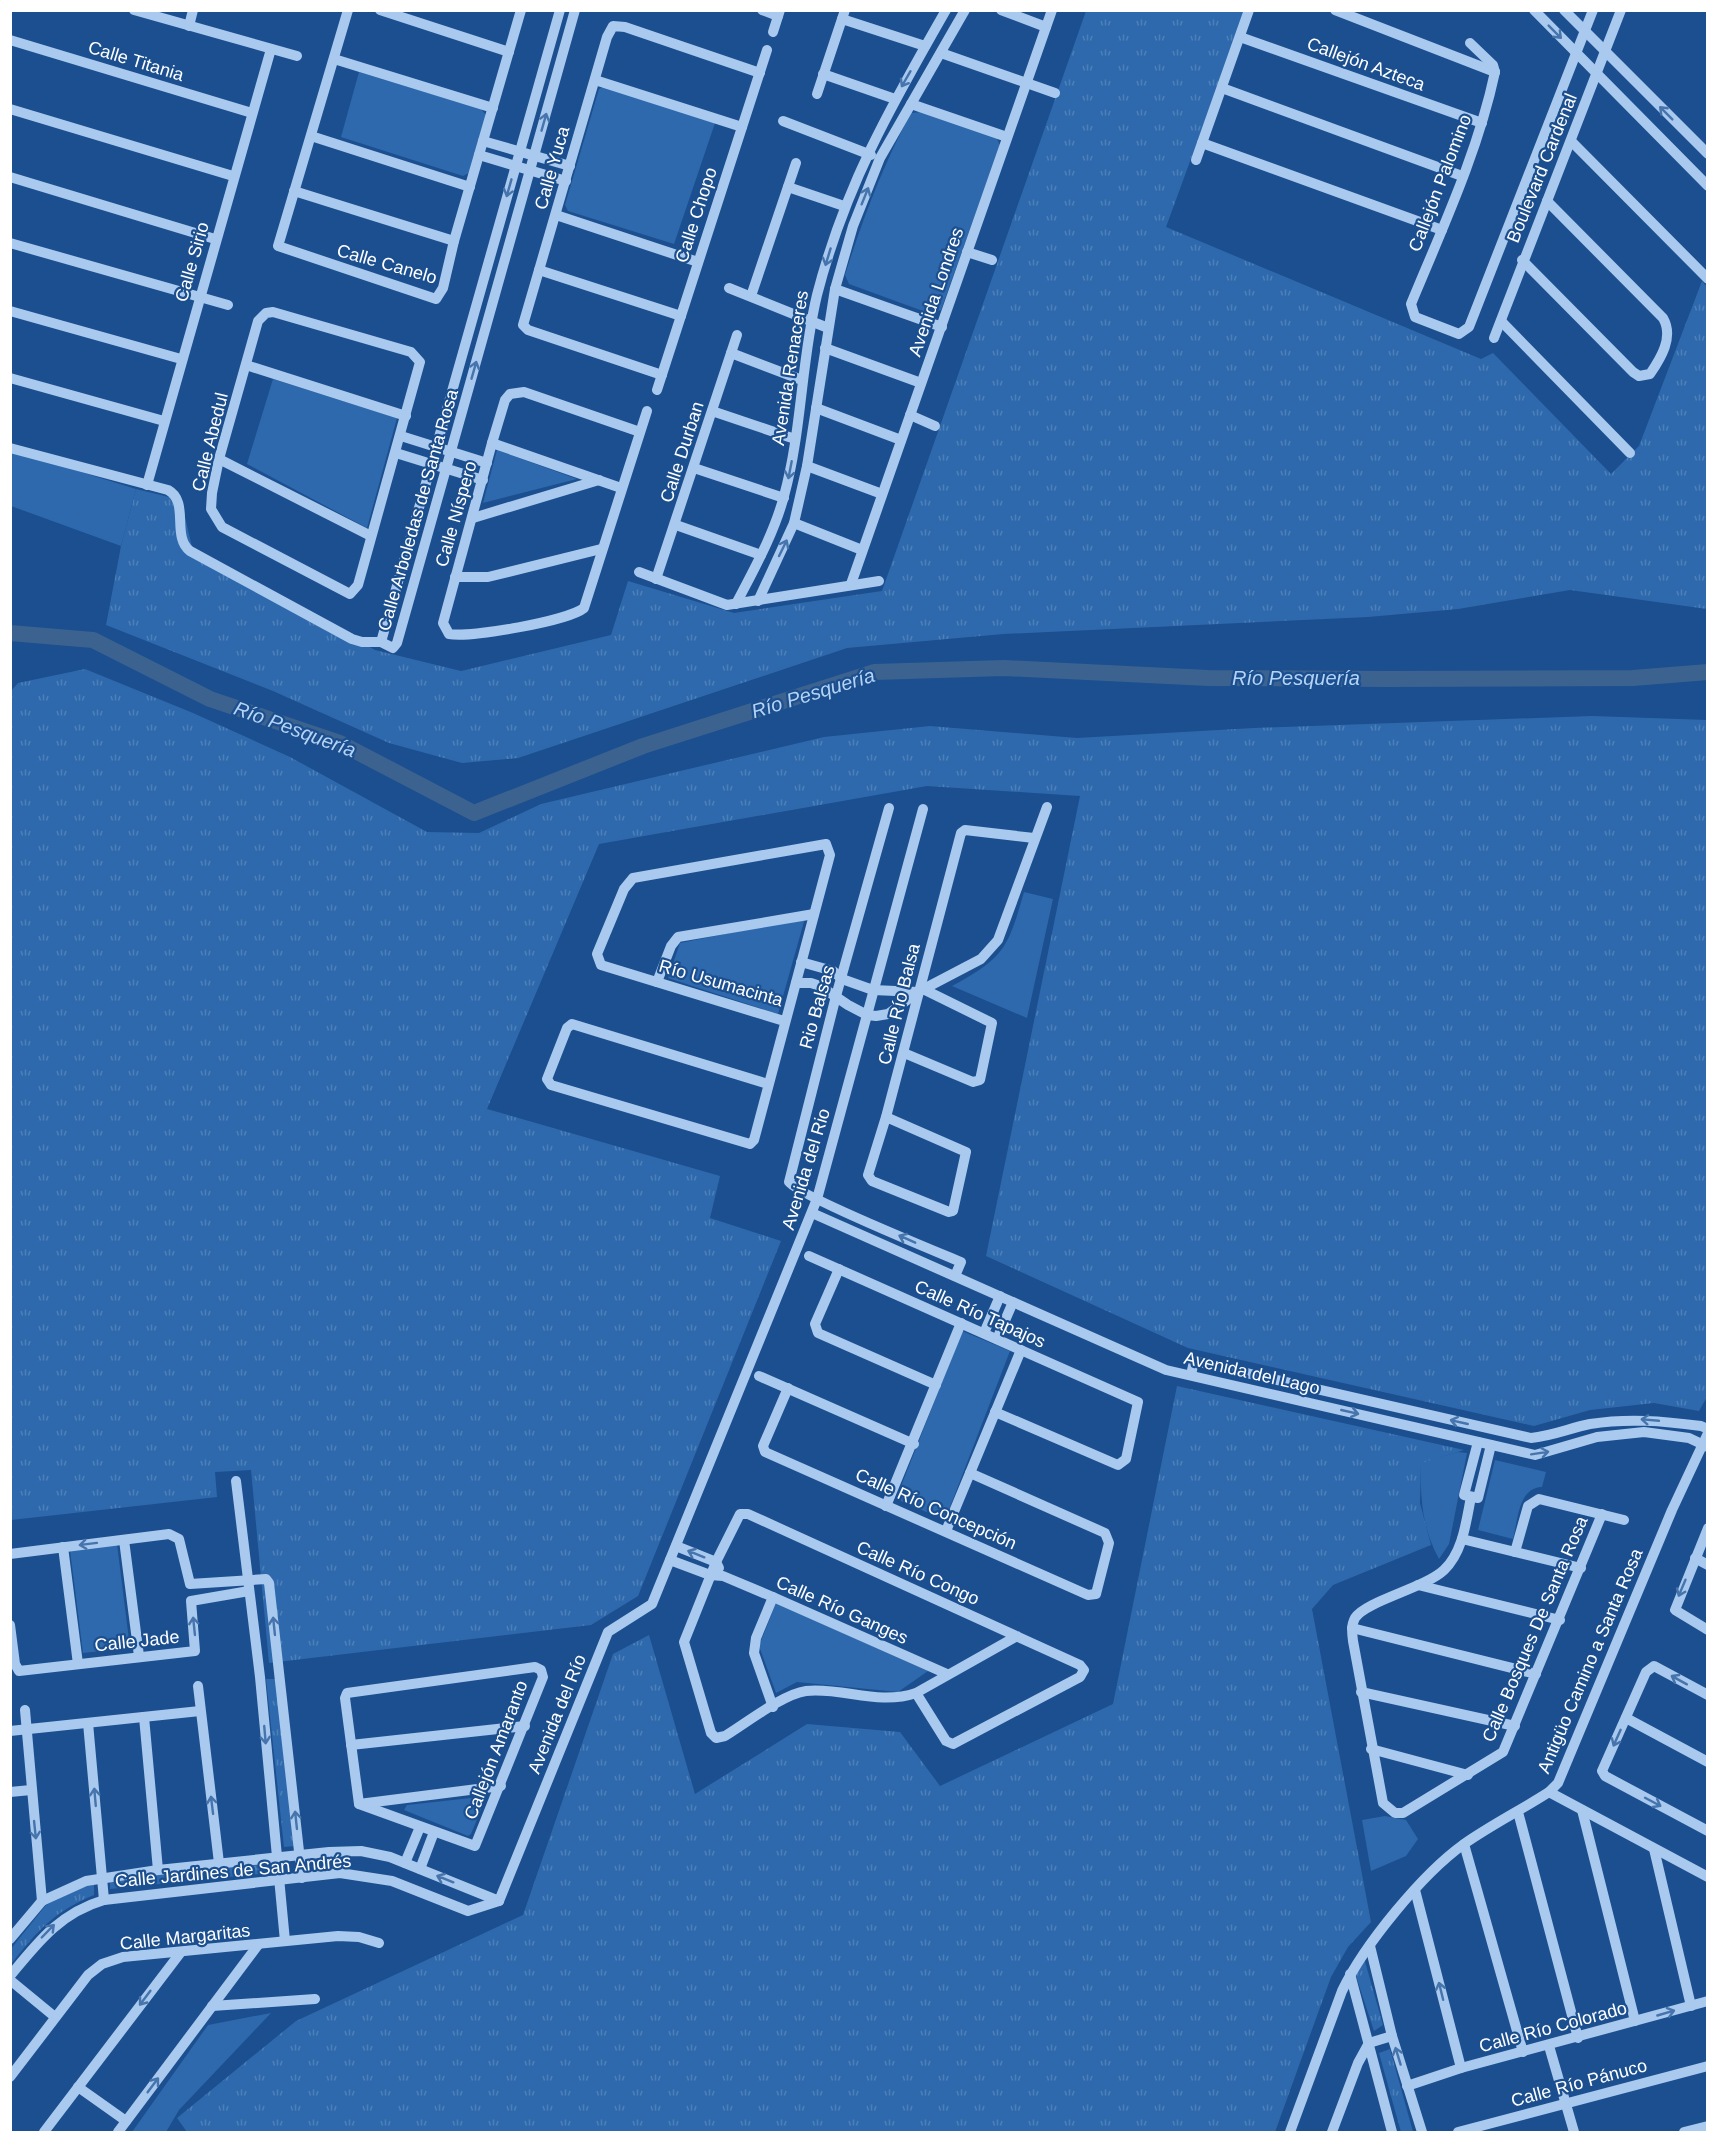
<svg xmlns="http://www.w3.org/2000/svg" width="1718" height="2143" viewBox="0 0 1718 2143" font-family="Helvetica,sans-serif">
  <defs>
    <pattern id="grass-tufts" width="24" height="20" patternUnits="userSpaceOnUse" patternTransform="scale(1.5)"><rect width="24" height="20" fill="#2e69ad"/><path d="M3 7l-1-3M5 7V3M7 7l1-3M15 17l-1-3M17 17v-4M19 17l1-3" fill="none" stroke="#4d80b9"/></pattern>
  </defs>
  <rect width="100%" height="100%" fill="#1b4f8f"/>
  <g fill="url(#grass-tufts)">
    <path d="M1086 11H1245L1166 227 1481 359 1493 353 1611 474 1639 446 1702 281 1707 287V609L1570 590 1458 609 1368 617 1003 634 847 648 518 758 462 763 389 743 273 691 106 625 121 546 136 489 181 500 192 547 375 650 461 671 611 635 628 581 734 613 882 591Z"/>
    <path d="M85 669 193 713 290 757 427 832 479 833 541 804 824 737 930 726 1077 738 1254 728 1592 716 1707 720 1708 1395 1699 1411 1654 1403 1590 1410 1534 1426 1188 1348 986 1256 1080 796 927 786 599 844 487 1109 720 1176 710 1218 781 1241 638 1596 591 1625 269 1663 251 1470 215 1472 217 1497 11 1520 10 692 18 683Z"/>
    <path d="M1177 1386 1464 1450 1421 1464 1420 1503 1431 1545 1333 1585 1312 1609 1371 1922 1348 1947 1331 1977 1275 2132H187L177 2118 296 2021 523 1915 613 1654 649 1635 695 1794 807 1724 900 1732 940 1786 1113 1704Z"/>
    <path d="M266 1679H277L295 1846 284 1847Z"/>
    <path d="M269 1860 268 1873 110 1889V1880Z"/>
    <path d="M94 1882V1895C55 1911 38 1930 12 1963L11 1961 10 1950 46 1905Z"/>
    <path d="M1364 1958 1383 2025 1374 2031 1355 1973Z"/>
    <path d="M1390 2049 1413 2132H1401L1379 2053Z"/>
  </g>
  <g fill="#2e69ad">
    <path d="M359 72 481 109 486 115 471 172 463 176 341 137Z"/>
    <path d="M605 86 715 123 674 244 568 211 565 205 599 89Z"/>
    <path d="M921 112 996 137 1000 145 941 310 931 314 849 284 845 275C863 218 883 165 911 113Z"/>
    <path d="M273 379 397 418 367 528 247 464Z"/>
    <path d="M10 450 136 489 121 546 11 506Z"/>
    <path d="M497 450 577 479 483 503Z"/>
    <path d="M1024 892 1053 899 1027 1018 952 986C1004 958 1008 948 1024 892Z"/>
    <path d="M805 918 778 1014 668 978 680 943Z"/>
    <path d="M962 1331 1010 1351 945 1520 896 1499Z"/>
    <path d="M1458 1452 1467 1453 1449 1544 1439 1559C1422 1528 1420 1498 1421 1463Z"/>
    <path d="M1495 1460 1546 1472 1542 1487C1518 1488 1518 1520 1513 1539L1478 1530Z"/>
    <path d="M117 1544 130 1648 83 1653 70 1550Z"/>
    <path d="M776 1603 928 1671 898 1692 797 1682 776 1693 759 1646Z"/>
    <path d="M480 1797 484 1802 471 1834 468 1836 404 1810 407 1805Z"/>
    <path d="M1385 1816 1406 1820 1418 1839 1406 1856 1371 1871 1362 1820Z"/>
    <path d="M271 2013 179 2110 166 2132H132L208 2025Z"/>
  </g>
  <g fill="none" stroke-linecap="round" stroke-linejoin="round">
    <path stroke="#3c6290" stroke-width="16" d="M10 633 93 640 210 699 340 743 474 813 643 746 874 672 1004 668 1208 678 1387 679 1633 678 1708 672"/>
    <g stroke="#a9c9ee" stroke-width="10">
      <path d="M134 10 297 56"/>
      <path d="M348 10 278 246 436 299 443 288 454 241 521 10"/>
      <path d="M380 10 509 52"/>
      <path d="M762 10 778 16"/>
      <path d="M1001 10 1046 27"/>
      <path d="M1335 10 1495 72"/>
      <path d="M1534 10 1708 186"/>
      <path d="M1564 10 1708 154"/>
      <path d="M842 19 925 46"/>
      <path d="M189 26 193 10"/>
      <path d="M773 32 780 10"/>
      <path d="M1240 37 1482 123"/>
      <path d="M10 40 252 113"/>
      <path d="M1470 43 1493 65 1495 72"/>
      <path d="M941 53 1055 93"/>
      <path d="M334 59 493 108"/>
      <path d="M1495 72C1478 152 1442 229 1411 304L1415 317 1459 334 1469 327 1593 10"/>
      <path d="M823 74 895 99"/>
      <path d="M595 80 742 127"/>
      <path d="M1222 88 1462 176"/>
      <path d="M817 94 845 10"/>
      <path d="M911 104 1007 137"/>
      <path d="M10 109 233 176"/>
      <path d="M783 121 871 155"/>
      <path d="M311 136 470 187"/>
      <path d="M483 141 570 166"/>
      <path d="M1571 141 1708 279"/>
      <path d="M1202 143 1442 230"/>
      <path d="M479 155 566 181"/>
      <path d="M1196 160 1249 10"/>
      <path d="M10 177 215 239"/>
      <path d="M788 187 844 206"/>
      <path d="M294 191 454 241"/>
      <path d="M556 215 698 262"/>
      <path d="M10 243 228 305"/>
      <path d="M967 252 992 260"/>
      <path d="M1522 260 1633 372 1639 376 1650 374C1661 358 1674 337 1663 318L1547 201"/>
      <path d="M539 270 681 316"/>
      <path d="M729 288 828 328"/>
      <path d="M835 289 942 327"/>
      <path d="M751 296 796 163"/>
      <path d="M10 311 181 359"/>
      <path d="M273 312 411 352 420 362 358 585 350 594 222 527 211 509 212 493 219 459 258 321 266 313Z"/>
      <path d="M1501 321 1630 453"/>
      <path d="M1494 338 1621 10"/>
      <path d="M825 348 921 383"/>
      <path d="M731 353 802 380"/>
      <path d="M246 365 406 416"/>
      <path d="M662 375 528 330 523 325 607 37 613 26 625 27 760 73"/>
      <path d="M10 378 164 421"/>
      <path d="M657 390 767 50"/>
      <path d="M816 408 901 440"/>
      <path d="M712 411 795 439"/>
      <path d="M910 415 935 426"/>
      <path d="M640 432 524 392 510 394 505 400 492 443 443 623 449 634C470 638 568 621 584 608L647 411"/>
      <path d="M401 436 487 463"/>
      <path d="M492 443 621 488"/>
      <path d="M10 448 168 490C190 502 171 536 190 551L352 639 362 642H381"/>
      <path d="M396 453 483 480"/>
      <path d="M219 459 371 536"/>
      <path d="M807 466 882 494"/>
      <path d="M694 468 784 498"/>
      <path d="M147 485 271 49"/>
      <path d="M473 518 599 480"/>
      <path d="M794 523 862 550"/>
      <path d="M676 525 761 555"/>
      <path d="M639 572 727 605 879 581"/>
      <path d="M455 577H488L601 549"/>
      <path d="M656 579 737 335"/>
      <path d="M851 584 1052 10"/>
      <path d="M758 601 794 523 807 466 835 289 853 226 880 158 965 10"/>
      <path d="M736 604C754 569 774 534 784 496 802 431 801 361 817 295 845 186 891 106 946 10"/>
      <path d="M381 642 393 648 397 643 575 10"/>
      <path d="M381 642 560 10"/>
      <path d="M889 808 836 996 789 1182C797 1195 937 1252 961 1262L955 1276"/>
      <path d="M801 962 833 971 842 979 873 990 918 992"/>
      <path d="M657 982 671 946 678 937 814 914"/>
      <path d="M796 983H811L820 986 848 1005 867 1015 876 1016 888 1014 918 992 981 959 998 940 1047 807"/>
      <path d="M904 1053 973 1082 980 1080 992 1023 925 990"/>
      <path d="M768 1084 572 1024 567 1028 547 1079 551 1085 750 1144 754 1140 830 855 826 844 633 878 624 889 597 954 601 965 784 1021"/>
      <path d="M886 1117 966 1152 953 1211 949 1212 872 1181 868 1175 886 1117 961 833 965 830 1034 838"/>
      <path d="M812 1213 1166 1370 1535 1455 1597 1437 1644 1432 1689 1438 1708 1447"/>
      <path d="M809 1256 1138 1402 1126 1459 1118 1465 995 1412"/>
      <path d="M839 1269 815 1324 818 1333 936 1385"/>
      <path d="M984 1333 1000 1296"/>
      <path d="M997 1339 1013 1302"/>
      <path d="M1191 1375 1194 1361 1531 1438C1552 1436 1570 1428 1590 1424 1628 1418 1663 1421 1701 1426L1708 1429"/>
      <path d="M759 1376 914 1444"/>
      <path d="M788 1388 763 1446 765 1452 1088 1595 1096 1594 1109 1543 1105 1533 970 1473"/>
      <path d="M1478 1442 1464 1495 1478 1498 1491 1445"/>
      <path d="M236 1481 260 1677 285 1941"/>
      <path d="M1471 1497C1466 1522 1463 1552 1444 1570 1425 1588 1366 1601 1355 1618 1351 1625 1352 1633 1353 1641L1383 1803 1395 1813H1403L1503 1752 1602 1514"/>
      <path d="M886 1506 961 1323"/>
      <path d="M1708 1528 1675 1610 1708 1630"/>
      <path d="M946 1531 1021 1350"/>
      <path d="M1462 1539 1581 1568"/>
      <path d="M124 1540 139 1656"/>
      <path d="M676 1546 716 1562 719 1568"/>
      <path d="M63 1547 78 1664"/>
      <path d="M1515 1552 1528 1506 1539 1499 1624 1520"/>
      <path d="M10 1554 169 1534 179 1539 190 1584 266 1579 269 1583 302 1878"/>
      <path d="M1695 1558 1708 1565"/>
      <path d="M670 1560 710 1575 723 1576 773 1597 947 1674"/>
      <path d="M1418 1585 1560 1620"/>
      <path d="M10 1625 15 1664 19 1671 195 1651 191 1601 249 1591"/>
      <path d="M1352 1628 1536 1674"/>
      <path d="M535 1667 541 1670 543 1677 475 1846 359 1804 345 1698 347 1693Z"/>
      <path d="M198 1686 219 1863"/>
      <path d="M1361 1692 1515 1726"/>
      <path d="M916 1693 946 1741 953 1744 1080 1677 1084 1670 1080 1665 748 1514H740L716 1562 684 1642 711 1733 716 1738 725 1736C745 1724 783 1694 806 1691 843 1687 878 1706 916 1693L1017 1636"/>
      <path d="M1708 1695 1654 1666 1646 1672 1602 1771 1605 1776 1708 1831"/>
      <path d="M773 1707 754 1653 756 1638 773 1597"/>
      <path d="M25 1710 42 1901"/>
      <path d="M144 1717 158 1870"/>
      <path d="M1626 1718 1708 1762"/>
      <path d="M88 1723 104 1900"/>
      <path d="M10 1731 200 1711"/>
      <path d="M351 1745 525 1726"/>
      <path d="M1371 1749 1468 1775"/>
      <path d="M10 1792 31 1790"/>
      <path d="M1549 1792 1708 1877"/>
      <path d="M359 1804 501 1786"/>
      <path d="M1582 1810 1635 2021"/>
      <path d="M1518 1812 1578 2038"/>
      <path d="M1464 1844 1523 2052"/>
      <path d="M1654 1849 1691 2006"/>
      <path d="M405 1863 420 1827"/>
      <path d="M420 1869 434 1832"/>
      <path d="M1415 1890 1461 2068"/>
      <path d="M499 1901 608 1632 652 1604 817 1199 923 809"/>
      <path d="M10 1939 42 1901 86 1881 158 1870 329 1852 361 1851 390 1857 499 1901"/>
      <path d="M1370 1946 1392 2036 1422 2132"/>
      <path d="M1350 1974 1392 2132"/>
      <path d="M10 1976C38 1942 60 1913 104 1900L340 1873 392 1881 468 1911 499 1901"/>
      <path d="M10 1980 55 2017"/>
      <path d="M212 2006 315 1999"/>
      <path d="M1549 2046 1574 2132"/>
      <path d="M10 2077 88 1975 102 1964 123 1957 338 1936 359 1937 379 1943"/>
      <path d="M1407 2086 1461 2068 1708 2001"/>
      <path d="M78 2087 126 2121"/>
      <path d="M44 2132 181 1952"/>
      <path d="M118 2132 258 1945"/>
      <path d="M1290 2132 1342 1991C1364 1945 1422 1874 1464 1844 1491 1825 1521 1810 1549 1792L1558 1783 1672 1510 1708 1433"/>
      <path d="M1332 2132 1358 2063 1369 2043 1392 2036"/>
      <path d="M1458 2132 1708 2066"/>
      <path d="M1684 2132 1708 2126"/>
    </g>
  </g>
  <defs><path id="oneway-shaft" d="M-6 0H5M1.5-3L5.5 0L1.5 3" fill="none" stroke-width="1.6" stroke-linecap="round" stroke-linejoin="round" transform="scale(1.5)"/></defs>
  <g stroke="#4674ac">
    <use href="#oneway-shaft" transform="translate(1555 32) rotate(45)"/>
    <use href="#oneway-shaft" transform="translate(906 79) rotate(120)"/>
    <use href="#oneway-shaft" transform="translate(1666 113) rotate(-135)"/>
    <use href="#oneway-shaft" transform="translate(544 122) rotate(-74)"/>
    <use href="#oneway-shaft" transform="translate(509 188) rotate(106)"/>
    <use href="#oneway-shaft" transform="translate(865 196) rotate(-68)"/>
    <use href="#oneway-shaft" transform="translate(828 257) rotate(107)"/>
    <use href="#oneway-shaft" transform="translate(474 370) rotate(-74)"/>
    <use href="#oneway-shaft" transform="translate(790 470) rotate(101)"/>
    <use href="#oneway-shaft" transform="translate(783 548) rotate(-64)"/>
    <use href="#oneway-shaft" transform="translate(907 1239) rotate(-156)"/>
    <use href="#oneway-shaft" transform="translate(1350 1412) rotate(13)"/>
    <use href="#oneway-shaft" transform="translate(1650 1420) rotate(-175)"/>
    <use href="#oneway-shaft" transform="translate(1459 1422) rotate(-167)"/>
    <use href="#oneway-shaft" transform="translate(1540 1453) rotate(-9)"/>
    <use href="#oneway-shaft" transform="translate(88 1544) rotate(173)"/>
    <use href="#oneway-shaft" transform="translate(696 1554) rotate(-158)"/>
    <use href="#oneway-shaft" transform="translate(1682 1588) rotate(113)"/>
    <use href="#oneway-shaft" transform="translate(194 1626) rotate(-96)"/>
    <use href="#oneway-shaft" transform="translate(274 1626) rotate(-96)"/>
    <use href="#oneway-shaft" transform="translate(1679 1680) rotate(-151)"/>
    <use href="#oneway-shaft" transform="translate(265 1735) rotate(85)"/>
    <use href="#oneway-shaft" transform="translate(1617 1738) rotate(114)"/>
    <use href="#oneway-shaft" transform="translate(95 1797) rotate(-95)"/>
    <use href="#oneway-shaft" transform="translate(1653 1802) rotate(28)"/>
    <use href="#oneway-shaft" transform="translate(212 1805) rotate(-97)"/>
    <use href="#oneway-shaft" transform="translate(296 1820) rotate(-96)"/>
    <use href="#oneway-shaft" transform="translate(35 1830) rotate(84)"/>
    <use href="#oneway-shaft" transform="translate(445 1879) rotate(-158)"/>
    <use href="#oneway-shaft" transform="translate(48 1931) rotate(-46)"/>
    <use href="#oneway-shaft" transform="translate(1441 1991) rotate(-104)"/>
    <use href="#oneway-shaft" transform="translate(145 1998) rotate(127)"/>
    <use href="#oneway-shaft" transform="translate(1666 2013) rotate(-16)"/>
    <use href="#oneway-shaft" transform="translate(1398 2056) rotate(-107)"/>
    <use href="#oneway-shaft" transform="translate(153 2085) rotate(-53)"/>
  </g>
  <g text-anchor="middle" stroke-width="4.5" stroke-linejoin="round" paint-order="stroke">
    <g font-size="18" fill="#fff" stroke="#1b4f8f">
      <text transform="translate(136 61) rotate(17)" y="6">Calle Titania</text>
      <text transform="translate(1366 64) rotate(20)" y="6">Callejón Azteca</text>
      <text transform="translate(552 168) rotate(-74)" y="6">Calle Yuca</text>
      <text transform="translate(1542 168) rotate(-68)" y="6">Boulevard Cardenal</text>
      <text transform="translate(1440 183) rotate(-69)" y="6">Callejón Palomino</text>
      <text transform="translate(696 215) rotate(-72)" y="6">Calle Chopo</text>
      <text transform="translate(192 262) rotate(-74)" y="6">Calle Sirio</text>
      <text transform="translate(387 264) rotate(16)" y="6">Calle Canelo</text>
      <text transform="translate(936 292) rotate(-71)" y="6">Avenida Londres</text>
      <text transform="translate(790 368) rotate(-81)" y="6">Avenida Renaceres</text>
      <text transform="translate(210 442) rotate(-76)" y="6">Calle Abedul</text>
      <text transform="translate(682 452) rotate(-72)" y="6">Calle Durban</text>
      <text transform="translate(418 510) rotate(-74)" y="6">Calle Arboledas de Santa Rosa</text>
      <text transform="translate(456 514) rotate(-74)" y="6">Calle Níspero</text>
      <text transform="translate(721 983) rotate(16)" y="6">Río Usumacinta</text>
      <text transform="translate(899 1004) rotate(-76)" y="6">Calle Río Balsa</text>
      <text transform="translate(817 1007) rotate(-74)" y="6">Rio Balsas</text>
      <text transform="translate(806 1169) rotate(-73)" y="6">Avenida del Rio</text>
      <text transform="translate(980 1314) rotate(24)" y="6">Calle Río Tapajos</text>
      <text transform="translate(1252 1373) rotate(13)" y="6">Avenida del Lago</text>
      <text transform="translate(936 1509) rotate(24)" y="6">Calle Río Concepción</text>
      <text transform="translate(918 1573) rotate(24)" y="6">Calle Río Congo</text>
      <text transform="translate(842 1610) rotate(24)" y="6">Calle Río Ganges</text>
      <text transform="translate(1535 1629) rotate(-67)" y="6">Calle Bosques De Santa Rosa</text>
      <text transform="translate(137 1641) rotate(-6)" y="6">Calle Jade</text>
      <text transform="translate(1590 1661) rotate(-67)" y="6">Antigüo Camino a Santa Rosa</text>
      <text transform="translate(557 1714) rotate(-68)" y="6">Avenida del Río</text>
      <text transform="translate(496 1750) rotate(-69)" y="6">Callejón Amaranto</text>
      <text transform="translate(233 1871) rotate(-5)" y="6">Calle Jardines de San Andrés</text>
      <text transform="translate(185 1937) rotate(-6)" y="6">Calle Margaritas</text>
      <text transform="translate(1553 2027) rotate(-15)" y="6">Calle Río Colorado</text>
      <text transform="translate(1579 2083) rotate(-15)" y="6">Calle Río Pánuco</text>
    </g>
    <g font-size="20" font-style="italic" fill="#b5d3f5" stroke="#1b4f8f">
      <text x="1296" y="685">Río Pesquería</text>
      <text transform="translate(813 693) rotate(-17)" y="7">Río Pesquería</text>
      <text transform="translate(295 729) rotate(20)" y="7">Río Pesquería</text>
    </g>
  </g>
  <rect width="1718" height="2143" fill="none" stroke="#ffffff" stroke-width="24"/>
</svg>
